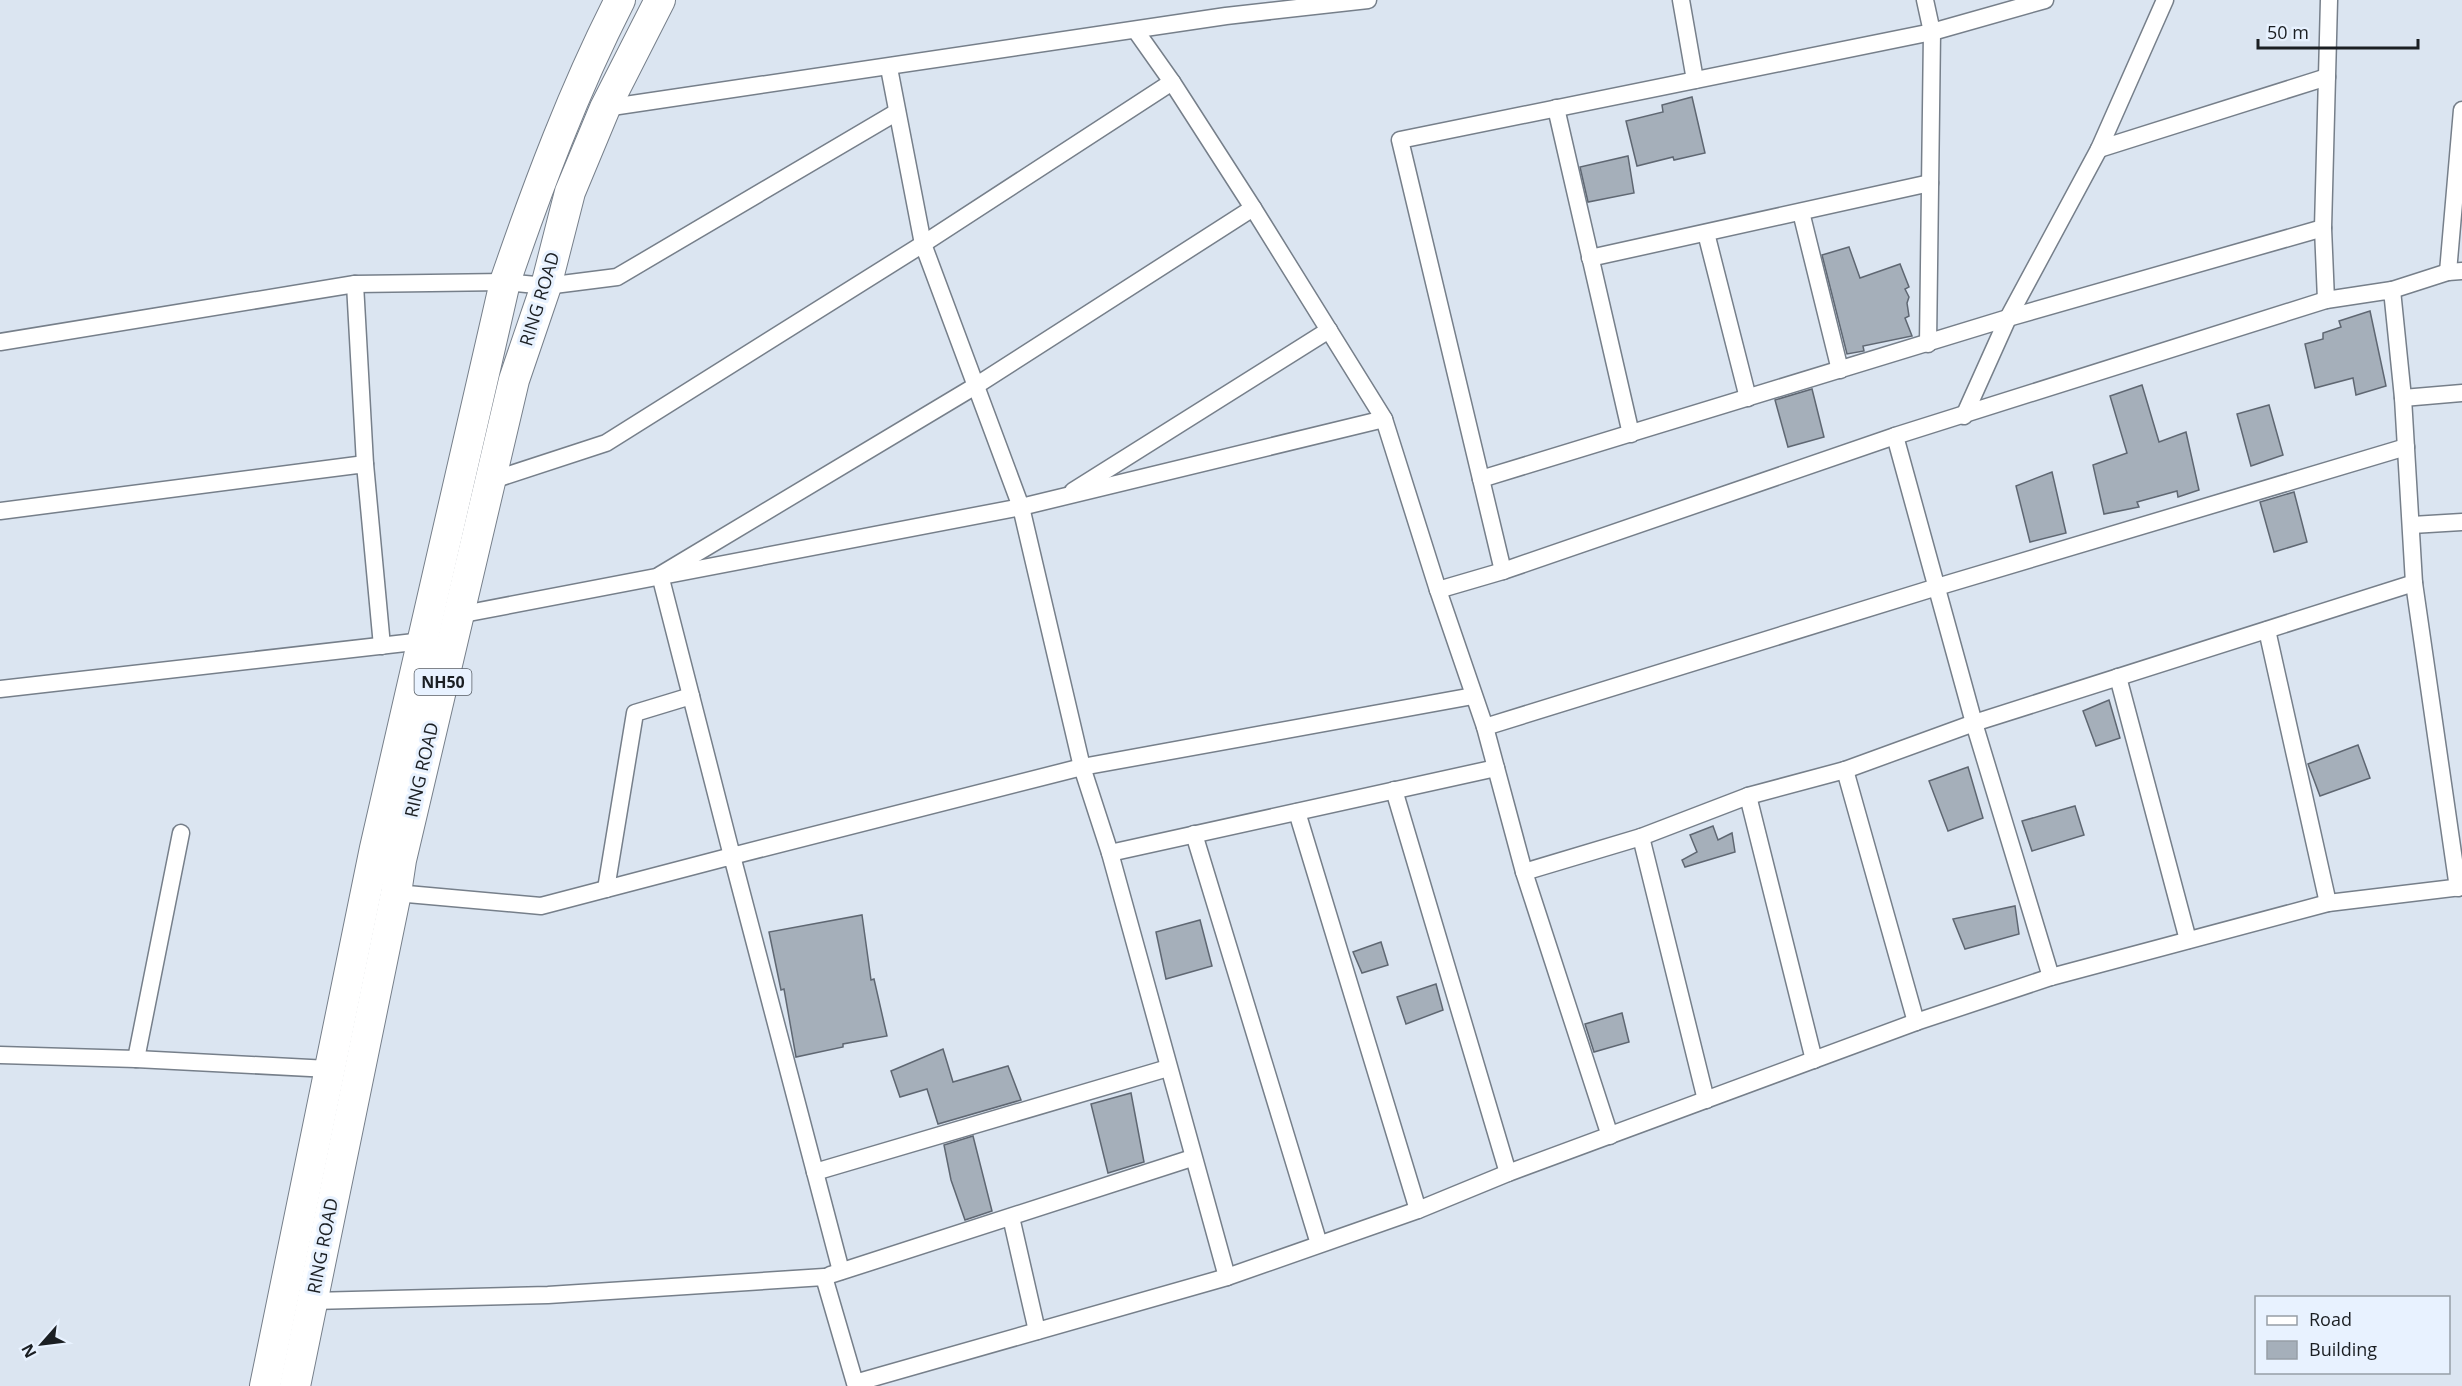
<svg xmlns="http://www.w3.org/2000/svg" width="2462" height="1386" viewBox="0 0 2462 1386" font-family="'Open Sans',sans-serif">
  <rect width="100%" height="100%" fill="#dbe5f1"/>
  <g fill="#a5afba" stroke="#5f6772" stroke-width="1.5">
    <path d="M1692 97 1705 153 1674 160 1673 157 1637 166 1626 121 1663 112 1662 105Z"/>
    <path d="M1628 156 1634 193 1588 202 1580 167Z"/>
    <path d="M1849 247 1860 278 1900 264 1909 287 1905 289 1909 297 1907 303 1909 316 1905 318 1912 336 1863 346 1864 351 1847 354 1822 255Z"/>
    <path d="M2370 311 2386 386 2356 395 2353 378 2315 388 2305 344 2323 339V333L2341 327 2339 321Z"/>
    <path d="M2142 385 2159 442 2186 432 2199 490 2178 497 2177 491 2137 502 2139 507 2104 514 2093 465 2127 453 2110 396Z"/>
    <path d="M1812 389 1824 437 1788 447 1775 400Z"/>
    <path d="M2269 405 2283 455 2251 466 2237 414Z"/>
    <path d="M2052 472 2066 533 2030 542 2016 486Z"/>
    <path d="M2294 492 2307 542 2274 552 2260 502Z"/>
    <path d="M2109 700 2120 738 2096 746 2083 711Z"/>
    <path d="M2358 745 2370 778 2320 796 2308 764Z"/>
    <path d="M1968 767 1983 818 1948 831 1929 781Z"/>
    <path d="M2075 806 2084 835 2032 851 2022 821Z"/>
    <path d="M1713 826 1718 840 1732 833 1735 852 1685 867 1682 860 1697 852 1690 835Z"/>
    <path d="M2015 906 2019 934 1965 949 1953 919Z"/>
    <path d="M862 915 871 980 874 979 887 1036 843 1044V1047L796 1057 784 989 781 990 769 932Z"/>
    <path d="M1200 920 1212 966 1166 979 1156 932Z"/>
    <path d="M1381 942 1388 965 1362 973 1353 952Z"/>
    <path d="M1436 984 1443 1010 1406 1024 1397 997Z"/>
    <path d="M1622 1013 1629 1042 1594 1052 1585 1024Z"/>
    <path d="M943 1049 953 1082 1008 1066 1021 1100 938 1124 927 1089 900 1097 891 1071Z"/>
    <path d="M1131 1093 1144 1162 1108 1173 1091 1104Z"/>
    <path d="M973 1136 992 1211 965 1220 951 1180 944 1145Z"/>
  </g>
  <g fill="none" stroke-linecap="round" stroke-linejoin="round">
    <g stroke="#767f8a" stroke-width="19">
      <g id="street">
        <path d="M1681 0 1695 80"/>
        <path d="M1925 0 1932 32 1928 344"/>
        <path d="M2329 0 2323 228 2326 300 2392 290 2403 398 2414 583 2458 888"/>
        <path d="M1136 31 1172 82 1253 208 1384 419 1438 590 1485 727 1524 872 1610 1136"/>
        <path d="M889 68 923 244 1021 507 1082 767 1110 853 1227 1277"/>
        <path d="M605 108 1226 16 1368 0"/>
        <path d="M1556 108 1631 434"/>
        <path d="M2099 149 2327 77"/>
        <path d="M1253 208 977 385 660 575 732 856 1082 767 1473 696"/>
        <path d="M1801 212 1840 370"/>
        <path d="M1706 233 1748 398"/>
        <path d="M1590 258 1930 183"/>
        <path d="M2448 272 2462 110"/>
        <path d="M355 284 365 464"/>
        <path d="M2392 290 2448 272 2462 271"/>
        <path d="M0 342 355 284 505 282 546 286 617 277 897 112"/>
        <path d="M2403 398 2462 393"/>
        <path d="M1964 416 2008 318 2099 149 2165 0"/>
        <path d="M1895 436 1974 723 2051 977"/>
        <path d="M1481 479 2008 318 2323 228"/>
        <path d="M490 481 606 443 923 244 1172 82"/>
        <path d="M1073 491 1329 330"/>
        <path d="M0 511 365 464 382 646"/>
        <path d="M2412 525 2462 522"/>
        <path d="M1503 571 1400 140 1932 32 2045 0"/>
        <path d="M1438 590 1503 571 1895 436 2326 300"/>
        <path d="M458 615 1021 507 1384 419"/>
        <path d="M2267 630 2328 903"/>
        <path d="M2118 677 2188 940"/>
        <path d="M0 689 423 641"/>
        <path d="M1485 727 1937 587 2406 447"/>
        <path d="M1845 770 1916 1022"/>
        <path d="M1394 790 1508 1173"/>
        <path d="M1748 796 1814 1060"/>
        <path d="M1297 812 1418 1210"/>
        <path d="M1194 834 1319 1244"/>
        <path d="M1641 837 1706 1100"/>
        <path d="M1110 853 1496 768"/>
        <path d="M1524 872 1641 837 1748 796 1845 770 1974 723 2414 583"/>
        <path d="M606 889 635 713 691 696"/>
        <path d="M396 893 541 906 732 856 841 1271"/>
        <path d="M0 1055 136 1059 329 1069"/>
        <path d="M136 1059 181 833"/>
        <path d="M815 1172 1168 1068"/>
        <path d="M1011 1217 1037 1331"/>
        <path d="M830 1275 1192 1158"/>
        <path d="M312 1301 548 1295 824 1277 855 1383 1227 1277 1418 1210 1508 1173 1916 1022 2051 977 2328 903 2462 887"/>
      </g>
    </g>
    <g stroke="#767f8a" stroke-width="32">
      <g id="highway">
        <path d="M265 1386 375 848 505 282C538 186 574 90 620 0"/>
        <path d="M295 1386 396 893 401 860 514 380 546 286 570 192 605 108 660 0"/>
      </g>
    </g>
    <use href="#street" stroke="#fff" stroke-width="16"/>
    <use href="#highway" stroke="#fff" stroke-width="30"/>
  </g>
  <g text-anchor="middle" stroke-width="6" stroke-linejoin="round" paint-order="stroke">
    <rect fill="#e8f2ff" stroke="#585e65" stroke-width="1.5" x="414.5" y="669" width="57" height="26" rx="4.5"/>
    <g font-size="16" font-weight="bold" fill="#1b1f23">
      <text x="443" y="688">NH50</text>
    </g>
    <g font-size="18" fill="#1b1f23" stroke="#e8f2ff">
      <text transform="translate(540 299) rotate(-73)" y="6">RING ROAD</text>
      <text transform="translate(422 770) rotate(-77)" y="6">RING ROAD</text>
      <text transform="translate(323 1246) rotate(-79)" y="6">RING ROAD</text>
    </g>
  </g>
  <rect x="2255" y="1296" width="195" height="78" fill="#e8f2ff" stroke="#969ea7" stroke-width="1.5"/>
  <rect x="2267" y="1316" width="30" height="9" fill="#ffffff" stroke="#969ea7" stroke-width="1.5"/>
  <text x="2309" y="1326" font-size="18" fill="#1b1f23">Road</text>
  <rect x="2267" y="1341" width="30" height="18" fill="#a5afba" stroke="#969ea7" stroke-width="1.5"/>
  <text x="2309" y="1356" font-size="18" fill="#1b1f23">Building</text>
  <g transform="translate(42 1344) rotate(242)" stroke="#e8f2ff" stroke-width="4.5" paint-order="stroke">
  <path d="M0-4.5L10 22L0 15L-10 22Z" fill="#1b1f23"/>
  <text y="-9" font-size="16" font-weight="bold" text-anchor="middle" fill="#1b1f23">N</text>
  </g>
  <path d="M2258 39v9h160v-9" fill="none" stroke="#1b1f23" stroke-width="3"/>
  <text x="2267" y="39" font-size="18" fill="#1b1f23" stroke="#e8f2ff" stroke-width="4.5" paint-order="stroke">50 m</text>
</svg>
